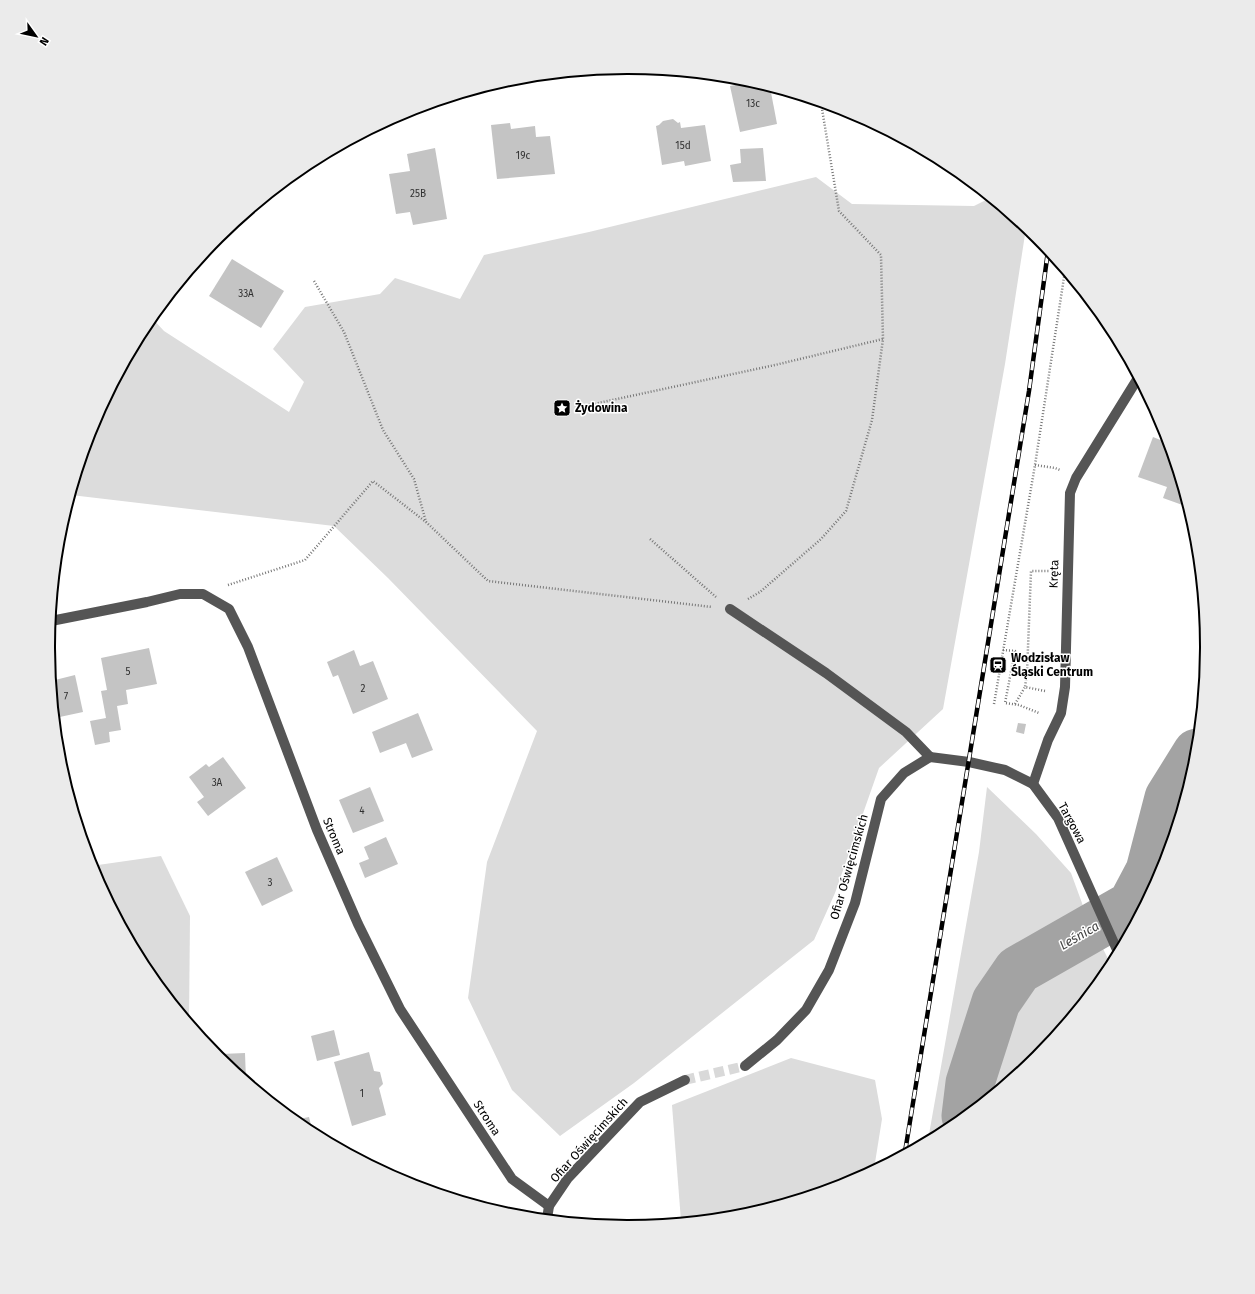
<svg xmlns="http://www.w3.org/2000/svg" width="1255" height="1294" viewBox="0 0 1255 1294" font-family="'Fira Sans',sans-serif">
  <rect width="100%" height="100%" fill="#fff"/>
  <g fill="#dcdcdc">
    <path d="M816 177 852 204 974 206 990 198 1026 228 1005 364 943 709 879 768 835 893 814 940 634 1083 560 1136 512 1090 468 998 487 862 537 731 388 578 334 526 71 495 92 425 146 325 152 318 164 331 289 412 304 382 273 349 305 307 380 294 395 278 460 299 484 255 589 232Z"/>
    <path d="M987 787 1036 834 1071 873 1086 914 1111 965 1037 1057 949 1129 928 1140 979 852Z"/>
    <path d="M161 856 190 916 189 1022 146 969 91 866Z"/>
    <path d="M791 1058 875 1080 882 1119 874 1169 849 1182 740 1215 681 1221 672 1105Z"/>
  </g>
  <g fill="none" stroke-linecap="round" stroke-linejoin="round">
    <path stroke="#a3a3a3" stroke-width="49" d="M966 1116 970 1083 996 1002 1018 970 1132 905 1150 871 1169 798 1197 753"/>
  </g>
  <g fill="#c4c4c4">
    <path d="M751 82 770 87 777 124 740 132 730 86Z"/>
    <path d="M673 119 678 123 680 122 681 128 705 125 711 161 685 166 684 161 662 165 656 126 659 125 663 121Z"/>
    <path d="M510 123 511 129 535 126 536 137 550 136 555 174 497 179 491 125Z"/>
    <path d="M435 148 447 219 413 225 410 212 396 214 389 174 410 171 407 154Z"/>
    <path d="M763 148 766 181 733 182 730 165 741 163 740 149Z"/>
    <path d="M232 259 284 291 261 328 209 296Z"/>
    <path d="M1153 437 1168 443 1179 477 1177 481H1180L1188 507 1163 498 1167 487 1138 477Z"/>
    <path d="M149 648 157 684 126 690 128 704 117 706 121 730 109 732 110 742 95 745 90 721 106 718 101 691 107 690 101 658Z"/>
    <path d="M354 650 360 666 373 661 388 699 353 714 338 675 333 677 327 662Z"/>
    <path d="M75 675 83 712 55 718 51 681Z"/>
    <path d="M418 713 433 750 412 758 406 743 380 753 372 732Z"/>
    <path d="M1018 723 1026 724 1024 734 1016 732Z"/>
    <path d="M223 757 246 788 208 816 197 802 204 797 189 777 206 764 209 767Z"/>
    <path d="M370 787 384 821 353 833 339 800Z"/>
    <path d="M386 837 398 864 365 878 359 863 369 859 364 847Z"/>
    <path d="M277 857 293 891 262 906 245 872Z"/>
    <path d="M334 1030 340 1055 317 1061 311 1036Z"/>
    <path d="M369 1052 374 1071 380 1072 383 1084 379 1088 386 1115 352 1126 334 1062Z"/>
    <path d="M245 1053 246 1080 215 1054H221Z"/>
    <path d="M309 1117 313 1133 305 1129 294 1120Z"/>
  </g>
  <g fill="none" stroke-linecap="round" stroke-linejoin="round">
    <path stroke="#d9d9d9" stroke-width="10" stroke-dasharray="10 5" stroke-linecap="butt" d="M685 1080 745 1066"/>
    <g stroke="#777" stroke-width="2.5" stroke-dasharray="1 2" stroke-linecap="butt">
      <path d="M314 281 344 332 383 430 414 479 426 522"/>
      <path d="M589 405 775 365 883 339"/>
      <path d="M1035 465 1055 468 1060 470"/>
      <path d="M650 539 716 597"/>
      <path d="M228 585 305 560 373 481 426 522 488 581 712 607"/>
      <path d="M748 599 760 592 821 539 846 511 872 420 883 339 881 255 839 211 821 103"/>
      <path d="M1003 650 1015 651 1005 703 1019 705 1039 713"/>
      <path d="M1045 691 1025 687 1027 673 1031 571H1050"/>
      <path d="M994 704 1035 465 1065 271"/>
      <path d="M1015 704 1025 687"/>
    </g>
    <g stroke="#555" stroke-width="10">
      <path d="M730 609 826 673 906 732 930 757"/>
      <path d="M51 621 147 602 180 594H203L229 609 248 647 317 830 358 924 400 1009 512 1179 549 1206"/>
      <path d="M930 757 969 762 1005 770 1033 784 1058 818 1118 952"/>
      <path d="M1033 784 1048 740 1061 713 1065 687 1070 493 1076 478 1138 378"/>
      <path d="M745 1066 777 1040 806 1010 829 970 855 903 881 799 904 773 930 757"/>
      <path d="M547 1219 549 1206 568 1178 640 1102 685 1080"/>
    </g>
    <g stroke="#000" stroke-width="4.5">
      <path id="rail" d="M905 1152 1029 391 1048 251"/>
    </g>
    <use href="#rail" stroke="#fff" stroke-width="3" stroke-dasharray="9" stroke-linecap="butt"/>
  </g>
  <defs>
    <g id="sight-square" transform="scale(0.9)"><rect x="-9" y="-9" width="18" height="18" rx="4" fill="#000" stroke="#fff"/><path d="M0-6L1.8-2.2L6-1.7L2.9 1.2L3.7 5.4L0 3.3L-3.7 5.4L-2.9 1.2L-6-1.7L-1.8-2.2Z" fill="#fff"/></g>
    <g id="station-square" transform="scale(0.9)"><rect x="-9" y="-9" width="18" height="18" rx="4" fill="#000" stroke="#fff"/><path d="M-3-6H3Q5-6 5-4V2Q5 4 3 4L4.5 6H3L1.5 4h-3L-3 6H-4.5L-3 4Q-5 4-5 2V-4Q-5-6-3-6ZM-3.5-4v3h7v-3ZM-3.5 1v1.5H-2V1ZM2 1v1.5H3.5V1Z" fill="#fff"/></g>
  </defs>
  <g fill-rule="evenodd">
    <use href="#sight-square" x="562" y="408"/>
    <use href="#station-square" x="998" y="665"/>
  </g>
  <g text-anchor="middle" stroke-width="3" stroke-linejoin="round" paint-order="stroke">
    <g font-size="10" fill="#313131">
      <text x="753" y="107">13c</text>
      <text x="683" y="149">15d</text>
      <text x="523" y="159">19c</text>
      <text x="418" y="197">25B</text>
      <text x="246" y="297">33A</text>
      <text x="128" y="675">5</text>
      <text x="363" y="692">2</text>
      <text x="66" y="700">7</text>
      <text x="217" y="786">3A</text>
      <text x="362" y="814">4</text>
      <text x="270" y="886">3</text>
      <text x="362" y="1097">1</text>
    </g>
    <g font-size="12" font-weight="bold" fill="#000" stroke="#fff" text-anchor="start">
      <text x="575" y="412">Żydowina</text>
      <text x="1011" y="662">Wodzisław<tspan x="1011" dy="14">Śląski Centrum</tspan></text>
    </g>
    <g font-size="12" fill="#000" stroke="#fff">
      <text transform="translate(1054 574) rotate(-88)" y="4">Kręta</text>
      <text transform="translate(1072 823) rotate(62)" y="4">Targowa</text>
      <text transform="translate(334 836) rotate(67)" y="4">Stroma</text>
      <text transform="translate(849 867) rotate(-74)" y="4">Ofiar Oświęcimskich</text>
      <text transform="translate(487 1118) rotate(57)" y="4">Stroma</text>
      <text transform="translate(589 1140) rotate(-48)" y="4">Ofiar Oświęcimskich</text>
    </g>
    <g font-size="13" font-style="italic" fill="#444" stroke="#fff">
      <text transform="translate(1079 935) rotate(-30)" y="5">Leśnica</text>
    </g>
  </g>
  <path d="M0 0H1255V1294H0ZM627 74H628A572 572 0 0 1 1200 646V648A572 572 0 0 1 628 1220H627A572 572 0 0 1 55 648V646A572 572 0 0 1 627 74Z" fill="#ebebeb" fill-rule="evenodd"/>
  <path fill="none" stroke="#000" stroke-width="2" d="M627 74H628A572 572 0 0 1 1200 646V648A572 572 0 0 1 628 1220H627A572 572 0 0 1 55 648V646A572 572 0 0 1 627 74Z"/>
  <g transform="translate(36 36) rotate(123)" stroke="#ffffff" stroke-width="3" paint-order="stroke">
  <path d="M0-3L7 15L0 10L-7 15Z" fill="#000000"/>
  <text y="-6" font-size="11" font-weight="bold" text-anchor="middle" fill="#000000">N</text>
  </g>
</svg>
